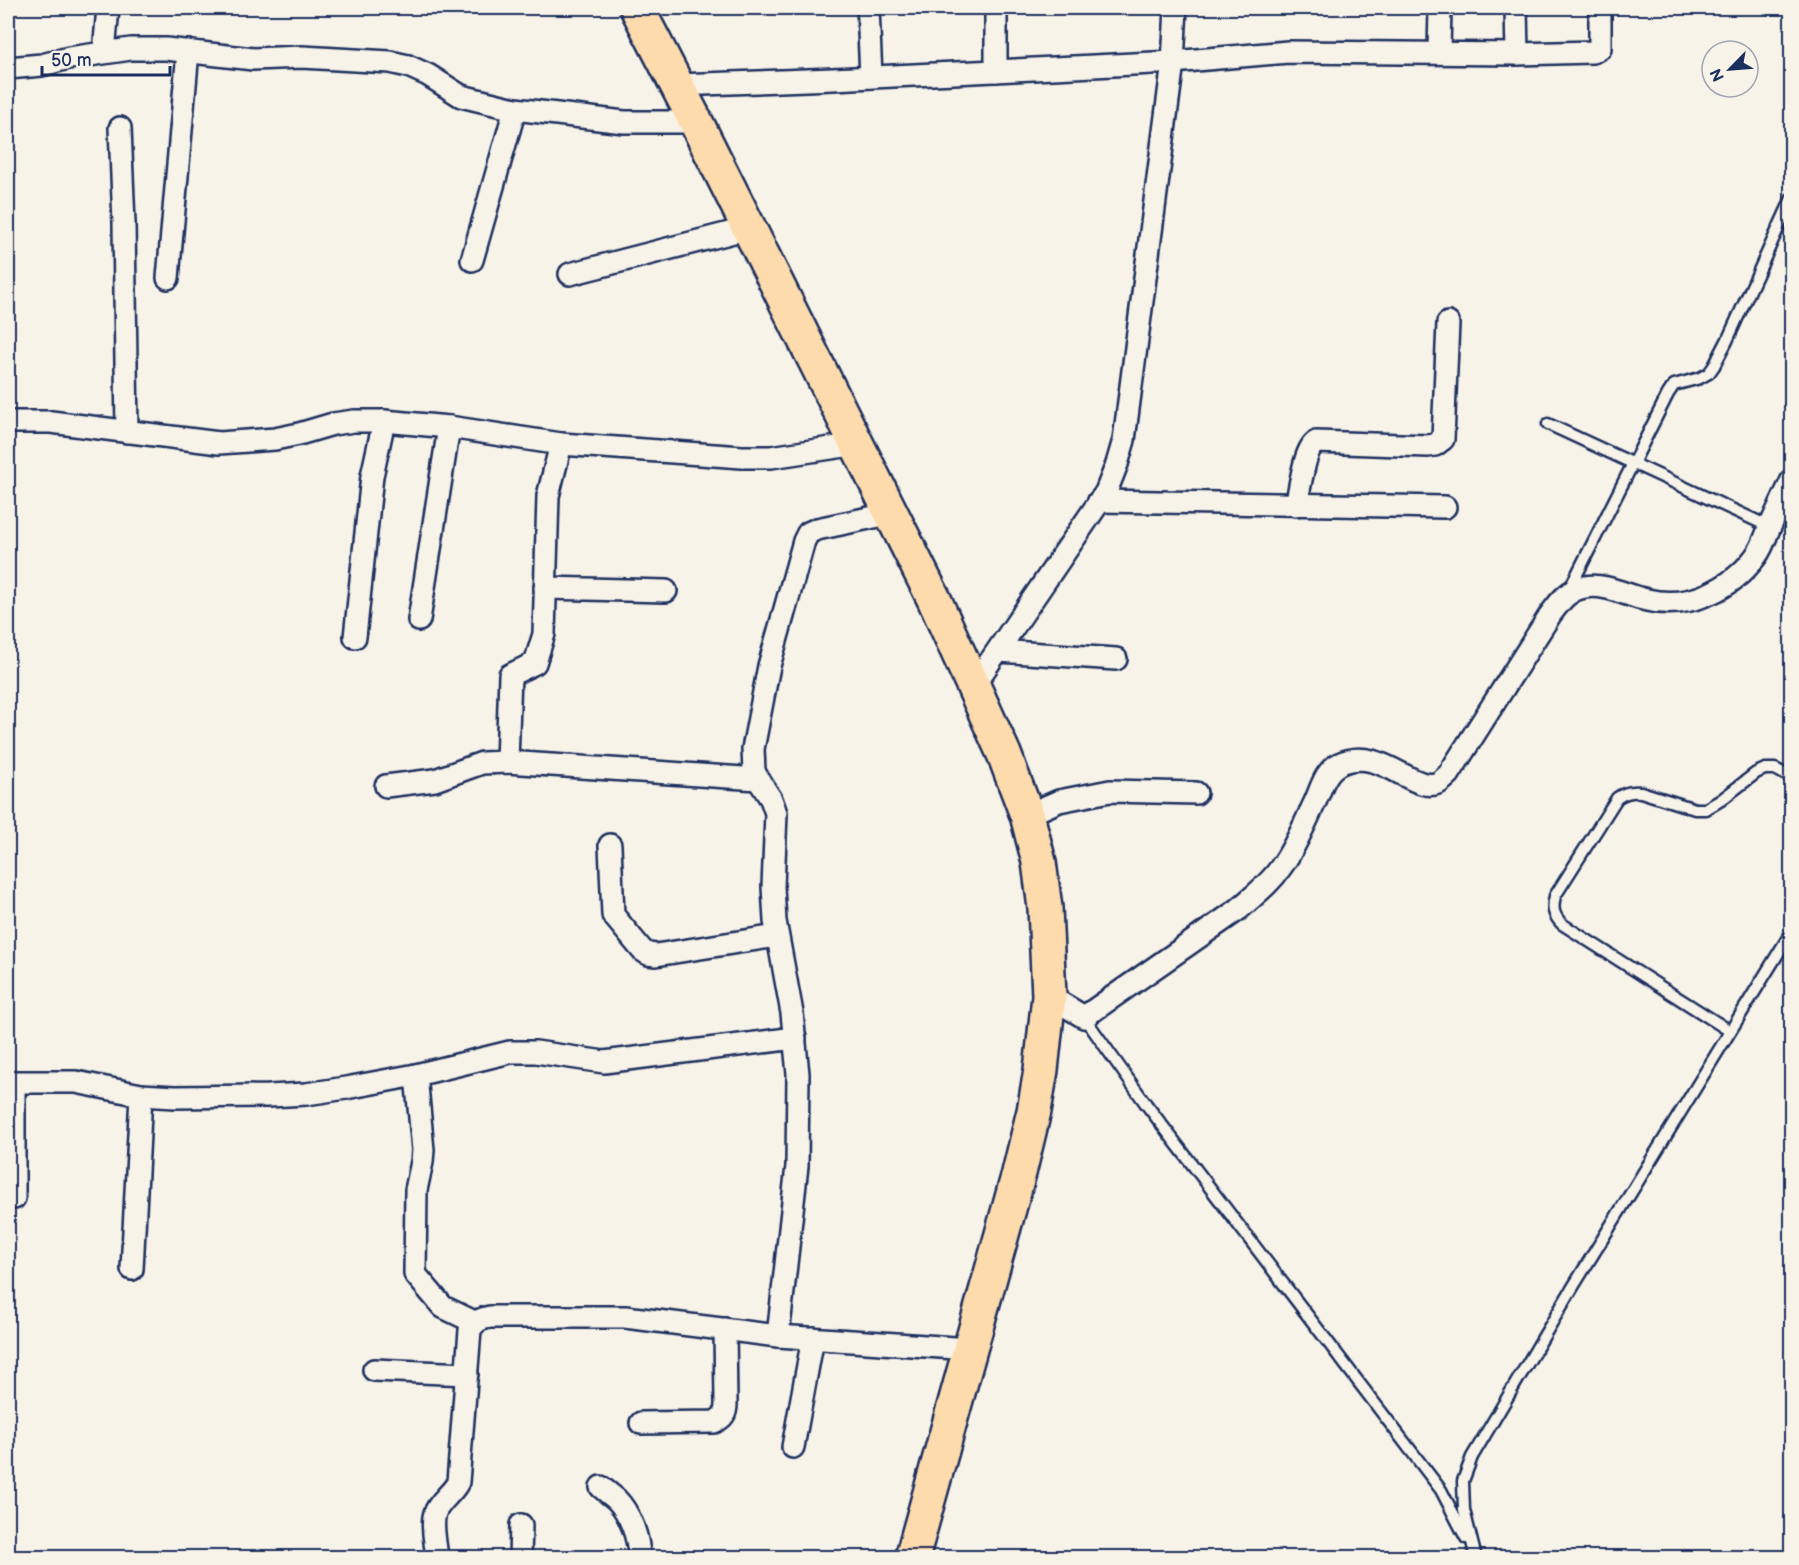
<svg xmlns="http://www.w3.org/2000/svg" width="1799" height="1565" viewBox="0 0 1799 1565" font-family="'Balsamiq Sans',sans-serif">
  <rect width="100%" height="100%" fill="#f7f3e8"/>
  <filter id="ink" filterUnits="userSpaceOnUse"><feTurbulence type="fractalNoise" baseFrequency=".0167" numOctaves="2"/><feDisplacementMap in="SourceGraphic" scale="12" xChannelSelector="R" yChannelSelector="G"/><feConvolveMatrix kernelMatrix="1 2 1 2 8 2 1 2 1" color-interpolation-filters="sRGB"/></filter>
  <g filter="url(#ink)">
    <g fill="none" stroke-linecap="round" stroke-linejoin="round">
      <g stroke="#1b2f5e" stroke-width="15">
        <g id="lane">
          <path d="M1548 424 1770 527"/>
          <path d="M1569 590 1668 394 1674 385 1700 378 1709 373 1714 366 1727 341 1792 198"/>
          <path d="M1084 1017 1146 1104 1441 1490 1466 1538"/>
          <path d="M1730 1031 1562 924C1553 915 1552 908 1555 896L1617 798C1625 792 1632 791 1641 792L1695 809H1706L1721 800 1756 773 1765 769H1775L1792 778"/>
          <path d="M1476 1558 1464 1510 1463 1481 1472 1457 1573 1287 1792 931"/>
        </g>
      </g>
      <g stroke="#1b2f5e" stroke-width="26">
        <g id="street">
          <path d="M868 8 871 77"/>
          <path d="M1516 8 1517 54"/>
          <path d="M104 52 108 8"/>
          <path d="M1439 52 1440 8"/>
          <path d="M8 68 42 65 69 58 131 49H166L253 59 302 57 390 62 408 66 428 75 461 96 515 109 624 122H696"/>
          <path d="M996 71V8"/>
          <path d="M677 85 833 79 1173 62 1288 52 1517 54 1593 52 1600 48V8"/>
          <path d="M120 128 124 223 127 432"/>
          <path d="M472 260 515 109"/>
          <path d="M570 274 749 228"/>
          <path d="M168 278 188 51"/>
          <path d="M8 422H51L219 443 275 439 299 434 333 424 354 421H384L449 427 561 444 742 457H771L858 444"/>
          <path d="M1099 501 1445 507"/>
          <path d="M1296 505C1300 490 1304 449 1316 442L1428 446 1435 445 1443 439 1448 323"/>
          <path d="M545 588 666 591"/>
          <path d="M419 620 449 427"/>
          <path d="M355 637 372 476 384 421"/>
          <path d="M998 651 1116 659"/>
          <path d="M974 685 1106 492 1117 464 1124 440 1173 62 1176 8"/>
          <path d="M507 762 510 675 535 663 544 634 548 496 561 444"/>
          <path d="M386 786 435 780 482 763 507 762 758 779"/>
          <path d="M1027 815 1059 801 1110 791 1196 793"/>
          <path d="M610 845 613 915 642 950 648 954 656 955 777 936"/>
          <path d="M1049 996 1084 1017 1239 909C1253 896 1270 884 1281 867 1295 848 1305 823 1315 802 1321 789 1325 771 1339 764 1379 744 1414 794 1438 783 1442 781 1446 777 1449 774L1550 615C1559 603 1568 589 1585 587 1606 583 1627 596 1647 600 1689 610 1732 589 1756 556 1762 548 1765 539 1768 531 1776 514 1784 497 1792 480"/>
          <path d="M416 1075 423 1150 422 1162 416 1190 415 1274 443 1307 474 1322"/>
          <path d="M8 1082H76L141 1095 175 1097 269 1096 306 1094 346 1088 416 1075 510 1052H536L604 1062 795 1038"/>
          <path d="M14 1083V1198"/>
          <path d="M132 1269 141 1095"/>
          <path d="M778 1336 797 1166 798 1074 792 1013 775 921 773 887 776 813 771 799 758 779 754 771 753 749 769 666 804 541 808 533 817 529 893 513"/>
          <path d="M374 1370 467 1374"/>
          <path d="M641 1423 714 1422C723 1418 726 1414 726 1404L725 1329"/>
          <path d="M793 1447 813 1338"/>
          <path d="M601 1487C606 1491 611 1495 616 1499 630 1513 639 1538 639 1558"/>
          <path d="M437 1558C436 1546 431 1524 435 1513 439 1501 453 1493 458 1482L470 1330C475 1321 480 1319 490 1317H625L778 1336 970 1349"/>
          <path d="M520 1558 521 1525"/>
        </g>
      </g>
      <g stroke="#1b2f5e" stroke-width="38">
        <path id="highway" d="M637 8 696 122 934 599 1004 754 1027 815 1039 862 1045 908 1049 996 1041 1070 1034 1111 1019 1173 912 1558"/>
      </g>
      <use href="#lane" stroke="#f7f3e8" stroke-width="10"/>
      <use href="#street" stroke="#f7f3e8" stroke-width="21"/>
      <use href="#highway" stroke="#fedbac" stroke-width="33"/>
    </g>
  </g>
  <rect width="1799" height="1565" fill="none" stroke="#f7f3e8" stroke-width="30"/>
  <rect x="15" y="15" width="1769" height="1535" fill="none" stroke="#1b2f5e" stroke-width="2" filter="url(#ink)"/>
  <g transform="translate(1730 69) rotate(245)"><circle r="28" fill="#f7f3e8" stroke="#9fa5b1" stroke-width="1.5"/>
  <path d="M0-4.5L10 22L0 15L-10 22Z" fill="#1b2f5e"/>
  <text y="-9" font-size="16" font-weight="bold" text-anchor="middle" fill="#1b2f5e">N</text>
  </g>
  <path d="M42 66v9h128v-9" fill="none" stroke="#1b2f5e" stroke-width="3"/>
  <text x="51" y="66" font-size="18" fill="#1b2f5e" stroke="#f7f3e8" stroke-width="4.5" paint-order="stroke">50 m</text>
</svg>
